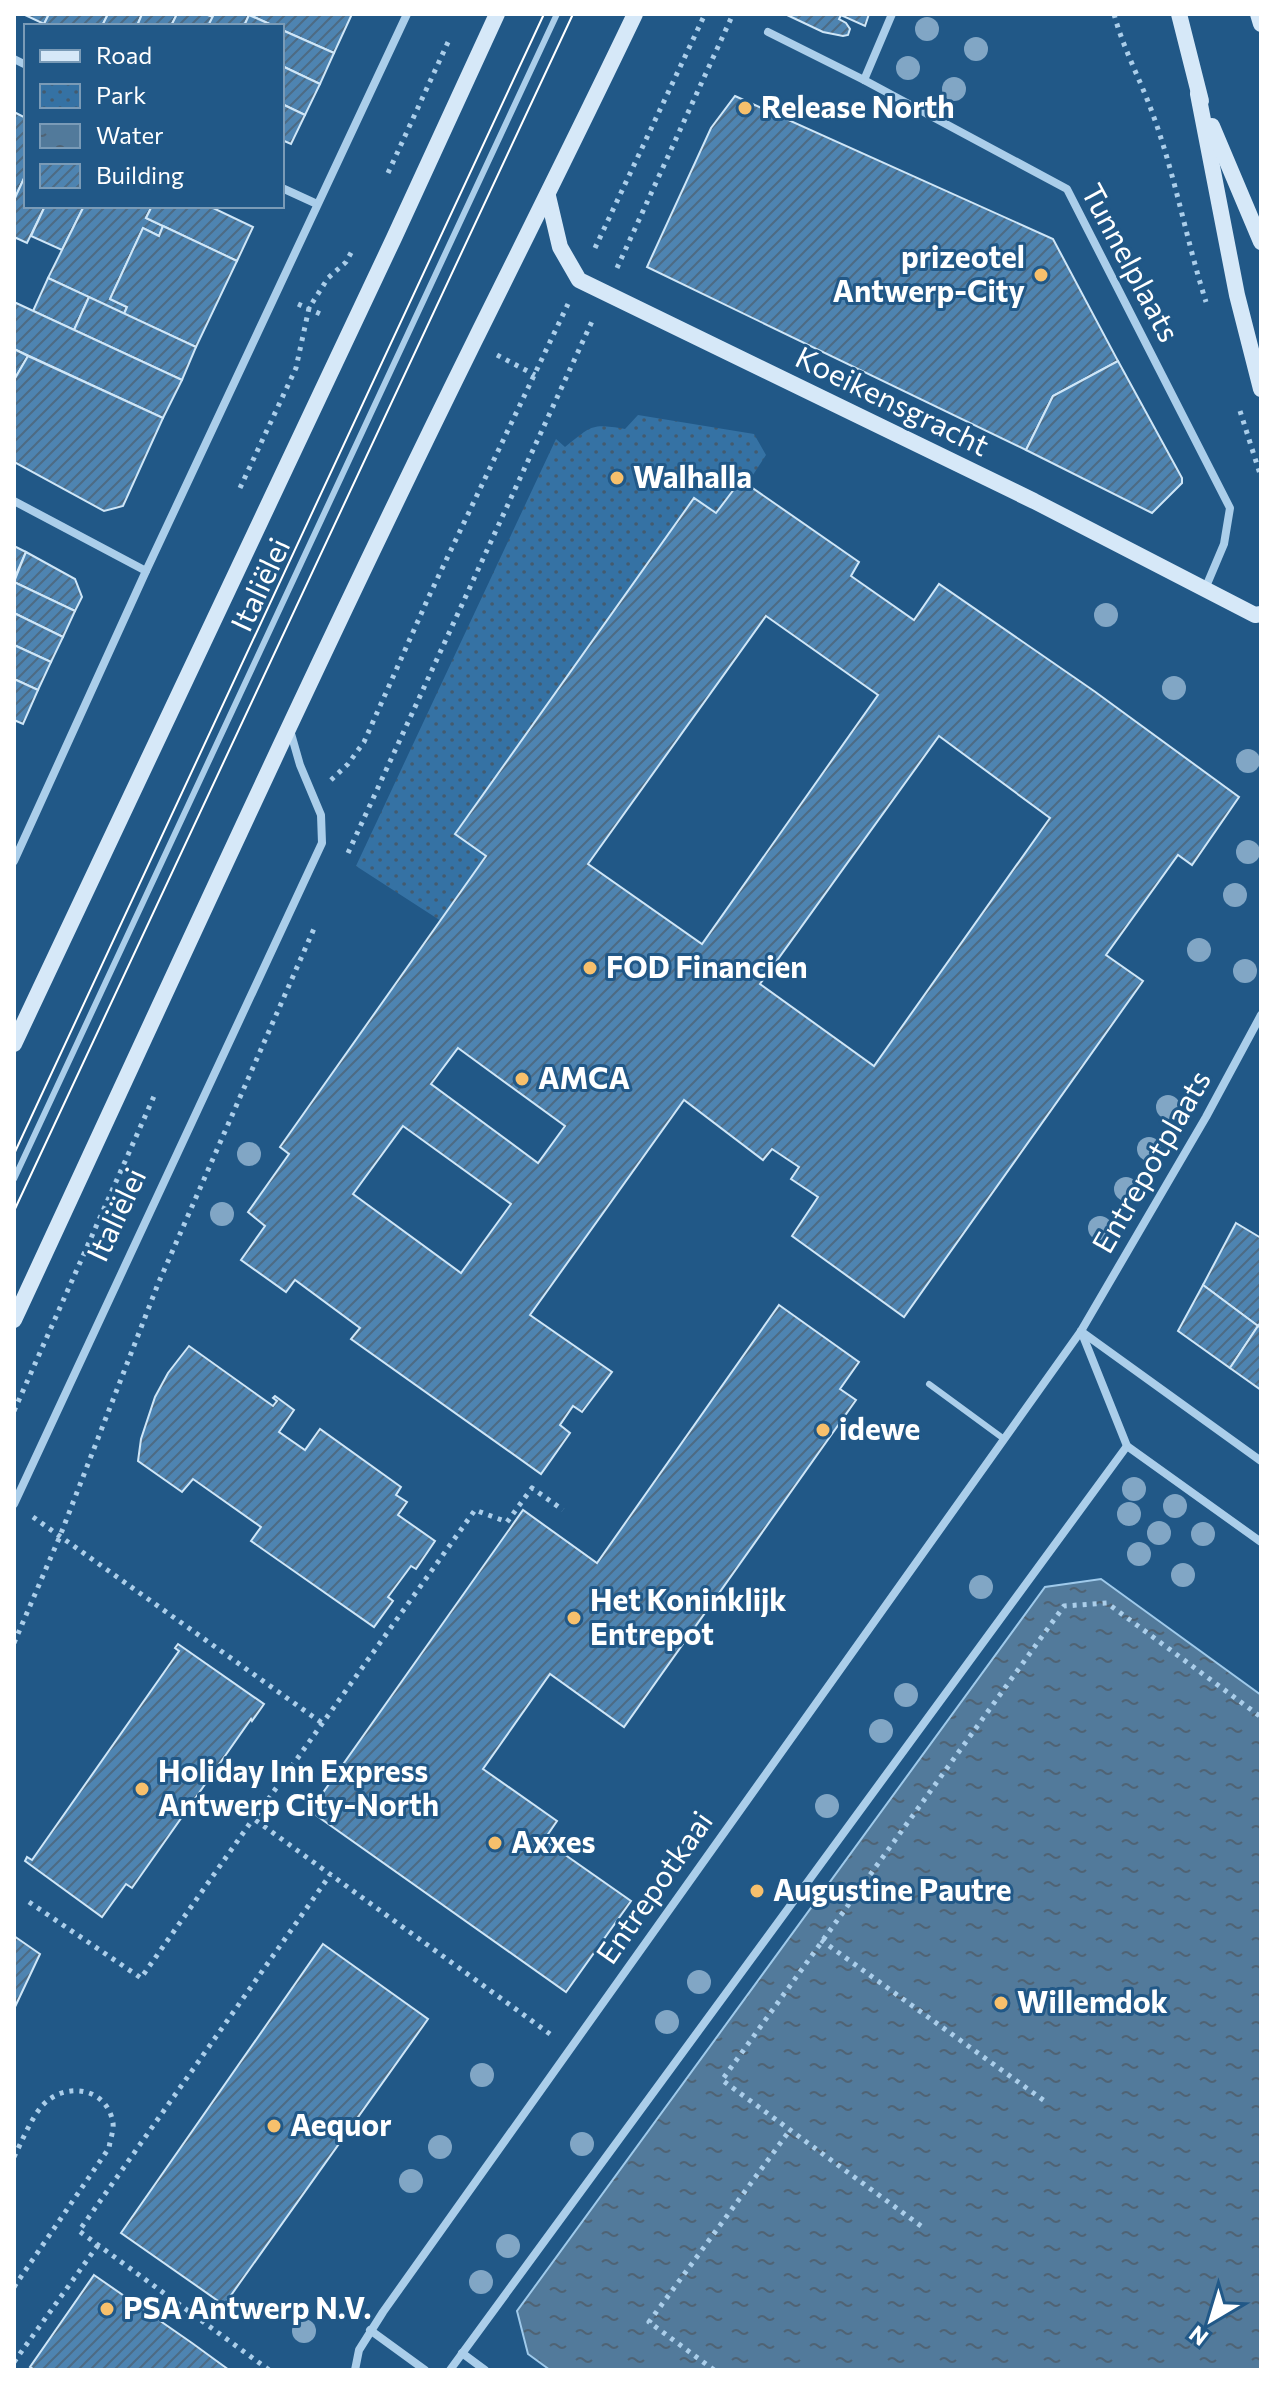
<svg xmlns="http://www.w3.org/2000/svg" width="1275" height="2384" viewBox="0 0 1275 2384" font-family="Commissioner,sans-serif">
  <defs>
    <pattern id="park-dots" width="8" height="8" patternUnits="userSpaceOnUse" patternTransform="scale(2)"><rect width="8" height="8" fill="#3572a4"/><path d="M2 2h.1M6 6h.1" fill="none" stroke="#435b6f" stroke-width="1.8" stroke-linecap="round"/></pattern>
    <pattern id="water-ripples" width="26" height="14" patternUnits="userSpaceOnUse" patternTransform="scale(2)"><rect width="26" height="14" fill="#527a9b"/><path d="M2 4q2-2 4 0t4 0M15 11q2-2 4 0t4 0" fill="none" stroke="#4f6374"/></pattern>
    <pattern id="building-hatch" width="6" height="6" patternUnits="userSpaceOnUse" patternTransform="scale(2)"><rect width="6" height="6" fill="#4e84b1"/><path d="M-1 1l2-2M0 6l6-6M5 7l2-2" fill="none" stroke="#4d6b84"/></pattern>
  </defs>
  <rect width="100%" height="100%" fill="#215887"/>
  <path fill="url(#park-dots)" d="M638 415 754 434 766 455 747 484 740 480 716 513 694 499 455 833 486 856 441 921 356 866 556 439 565 447C592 426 590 423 625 429Z"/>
  <path fill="url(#water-ripples)" stroke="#9fcaeb" stroke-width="2" d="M1101 1579 1261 1695V2370H550L528 2354 517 2311 1045 1587Z"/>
  <g fill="url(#building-hatch)" stroke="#cfe6f7" stroke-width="2" fill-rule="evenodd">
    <path d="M23 14H49L44 24Z"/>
    <path d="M49 14H108L102 26H49L44 24Z"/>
    <path d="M108 14H142L137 26H102Z"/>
    <path d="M142 14H177L171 26H137Z"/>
    <path d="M177 14H205L213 17 208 26H171Z"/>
    <path d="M214 14H248L249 15 244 26H208Z"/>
    <path d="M248 14H352L334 53 282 30V26H274Z"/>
    <path d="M785 14H869L865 26 841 15 839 19 846 23 850 29 848 35 843 36 823 32Z"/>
    <path d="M249 15 274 26H244Z"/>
    <path d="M282 30 334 53 320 84 282 66Z"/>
    <path d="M282 66 320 84 305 115 282 104Z"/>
    <path d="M735 96 1053 239 1118 361 1053 396 1026 450 647 267 711 128Z"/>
    <path d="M282 104 305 115 291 144 282 140Z"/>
    <path d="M14 112 26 118V174L14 200Z"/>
    <path d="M26 174V206H45L27 243 14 237V200Z"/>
    <path d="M45 206H84L62 250 31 236Z"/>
    <path d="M84 206H152L146 218 163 226 159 236 143 228 110 299 127 307 124 314 48 278Z"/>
    <path d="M152 206H209L253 227 237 261 146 218Z"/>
    <path d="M163 226 237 261 196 347 124 314 127 307 110 299 143 228 159 236Z"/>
    <path d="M48 278 89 297 74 330 33 311Z"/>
    <path d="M89 297 196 347 182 380 74 330Z"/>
    <path d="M14 302 182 380 163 418 14 349Z"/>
    <path d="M14 349 28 356 14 380Z"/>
    <path d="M28 356 163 418 123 506 104 511 14 462V380Z"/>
    <path d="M1118 361 1182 478V483L1152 513 1026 450 1053 396Z"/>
    <path d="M741 480 859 562 851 576 914 620 939 584 1094 691 1239 797 1192 865 1178 855 1106 955 1143 981 904 1317 792 1236 818 1197 791 1179 799 1167 772 1149 763 1160 684 1100 530 1315 612 1372 582 1412 573 1406 560 1425 570 1433 541 1474 351 1339 360 1328 295 1280 286 1292 241 1260 265 1226 248 1212 289 1154 280 1147 486 856 455 834 694 498 716 513ZM766 616 878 695 702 944 588 864ZM939 736 1050 818 874 1066 760 984ZM458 1048 565 1126 538 1163 431 1084ZM403 1126 511 1204 461 1273 353 1194Z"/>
    <path d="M14 546 26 552 14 579Z"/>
    <path d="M26 552 75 579 82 597 75 611 14 582Z"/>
    <path d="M14 582 75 611 63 637 14 613Z"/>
    <path d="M14 613 63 637 51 662 14 645Z"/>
    <path d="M14 645 51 662 38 690 14 679Z"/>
    <path d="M14 679 38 690 23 724 14 720Z"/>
    <path d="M1236 1223 1261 1238V1322L1258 1326 1203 1285Z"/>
    <path d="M1203 1285 1258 1326 1230 1368 1178 1331Z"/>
    <path d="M779 1305 859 1362 840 1389 856 1400 624 1727 550 1674 483 1769 557 1821 544 1840 631 1901 566 1992 310 1811 523 1510 597 1563Z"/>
    <path d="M1258 1326 1261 1328V1390L1230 1368Z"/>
    <path d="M189 1346 273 1406 277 1401 273 1398 275 1396 294 1410 279 1432 305 1450 320 1429 401 1487 396 1495 407 1502 398 1515 435 1541 416 1569 411 1566 388 1597 393 1601 374 1627 251 1541 261 1527 193 1479 182 1492 138 1461 141 1439 155 1397 168 1373Z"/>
    <path d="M178 1644 264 1704 252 1721 251 1719 132 1888 126 1884 102 1917 25 1861 27 1857 32 1860 179 1651 175 1648Z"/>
    <path d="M14 1936 40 1954 14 2009Z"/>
    <path d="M323 1944 428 2019 224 2305 121 2233Z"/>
    <path d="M94 2275 192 2343 229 2370H35L30 2367Z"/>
  </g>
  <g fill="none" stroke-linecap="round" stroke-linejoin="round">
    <g stroke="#abceea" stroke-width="5" stroke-dasharray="4 6" stroke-linecap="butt">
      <path d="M1114 14C1123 48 1140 79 1152 112 1175 174 1186 239 1206 302"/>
      <path d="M388 173 449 40"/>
      <path d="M595 248 705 14"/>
      <path d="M617 268 733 14"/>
      <path d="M298 304 325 316"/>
      <path d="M497 355 535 375"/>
      <path d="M1240 411 1261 477"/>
      <path d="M240 488 296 368 309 308 328 278 346 262 352 251"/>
      <path d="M331 780 348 764 364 742 430 594 568 304"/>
      <path d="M348 853 594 317"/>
      <path d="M14 1411 155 1094"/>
      <path d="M33 1517 322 1723"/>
      <path d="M14 1643 60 1536 158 1284 316 924"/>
      <path d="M29 1902 141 1978 253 1819"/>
      <path d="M821 1940 1046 2102"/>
      <path d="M550 2034 254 1819 475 1510 507 1522 532 1488 563 1510"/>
      <path d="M14 2157C22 2141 30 2121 41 2107 63 2081 107 2086 113 2123 114 2130 110 2140 109 2148L14 2287"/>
      <path d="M921 2226 722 2080 1064 1606 1107 1603 1261 1717"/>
      <path d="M14 2362 98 2245"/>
      <path d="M269 2370 79 2231 330 1875"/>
      <path d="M714 2370 649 2322 790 2130"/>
    </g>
    <g stroke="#abceea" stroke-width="6">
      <path d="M14 1179 557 14"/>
      <path d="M929 1384 1004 1439"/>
    </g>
    <g stroke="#abceea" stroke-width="8">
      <path d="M892 14 864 80 1067 189 1230 508 1224 544 1205 589"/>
      <path d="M768 32 864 80"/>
      <path d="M14 59 26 65"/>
      <path d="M282 188 317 204"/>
      <path d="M14 501 146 571"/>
      <path d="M14 861 146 571 407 14"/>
      <path d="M1081 1331 1127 1446 1261 1542"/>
      <path d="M1082 1332 1261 1461"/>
      <path d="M14 1504 322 843 321 815 300 765 290 730"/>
      <path d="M370 2330 425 2370"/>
      <path d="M462 2353 485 2370"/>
      <path d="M355 2370 359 2350 383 2312 1081 1331 1206 1117 1261 1015"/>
      <path d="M450 2370 1127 1446"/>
    </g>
    <g stroke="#d6e8f8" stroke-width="16">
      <path d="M1179 14 1201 101"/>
      <path d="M1258 14 1261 24"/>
      <path d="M1198 94 1237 295 1261 389"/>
      <path d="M1212 126 1261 242"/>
      <path d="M548 196 560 247 579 280 1034 501 1255 615 1261 614"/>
      <path d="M14 1044 394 238 497 14"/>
      <path d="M14 1320C166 993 315 664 475 340 529 231 583 123 635 14"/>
    </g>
    <g stroke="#fff" stroke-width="2">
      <path d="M14 1154 544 14"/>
      <path d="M14 1211 573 14"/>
    </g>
  </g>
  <g fill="#81a6c5">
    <circle cx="927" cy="29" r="12"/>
    <circle cx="976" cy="49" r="12"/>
    <circle cx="908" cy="68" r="12"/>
    <circle cx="954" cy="89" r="12"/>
    <circle cx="1106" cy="615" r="12"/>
    <circle cx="1174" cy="688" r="12"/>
    <circle cx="1248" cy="761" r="12"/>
    <circle cx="1248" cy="852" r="12"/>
    <circle cx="1235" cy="895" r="12"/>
    <circle cx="1199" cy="950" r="12"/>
    <circle cx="1245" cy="971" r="12"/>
    <circle cx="1168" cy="1107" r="12"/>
    <circle cx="1149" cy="1149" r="12"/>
    <circle cx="249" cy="1154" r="12"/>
    <circle cx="1126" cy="1189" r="12"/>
    <circle cx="222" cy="1214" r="12"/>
    <circle cx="1100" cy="1228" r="12"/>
    <circle cx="1134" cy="1489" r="12"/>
    <circle cx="1175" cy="1506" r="12"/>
    <circle cx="1129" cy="1514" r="12"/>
    <circle cx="1159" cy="1533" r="12"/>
    <circle cx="1203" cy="1534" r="12"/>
    <circle cx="1139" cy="1554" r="12"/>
    <circle cx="1183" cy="1575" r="12"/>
    <circle cx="981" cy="1587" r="12"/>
    <circle cx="906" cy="1695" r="12"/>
    <circle cx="881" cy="1731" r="12"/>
    <circle cx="827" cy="1806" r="12"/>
    <circle cx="699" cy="1982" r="12"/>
    <circle cx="667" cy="2022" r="12"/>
    <circle cx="482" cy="2075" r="12"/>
    <circle cx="582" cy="2144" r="12"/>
    <circle cx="440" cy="2147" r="12"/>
    <circle cx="411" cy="2181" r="12"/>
    <circle cx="508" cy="2246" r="12"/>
    <circle cx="481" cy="2282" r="12"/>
    <circle cx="304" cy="2331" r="12"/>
  </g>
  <g fill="#f7c06c" stroke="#215887" stroke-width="3">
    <circle cx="745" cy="108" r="8"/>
    <circle cx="1041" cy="275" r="8"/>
    <circle cx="617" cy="478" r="8"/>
    <circle cx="590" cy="968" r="8"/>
    <circle cx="522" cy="1079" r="8"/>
    <circle cx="823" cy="1430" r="8"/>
    <circle cx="574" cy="1618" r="8"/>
    <circle cx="142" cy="1789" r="8"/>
    <circle cx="495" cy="1843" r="8"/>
    <circle cx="757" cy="1891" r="8"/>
    <circle cx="1001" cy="2003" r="8"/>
    <circle cx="274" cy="2126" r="8"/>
    <circle cx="107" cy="2309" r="8"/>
  </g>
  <g text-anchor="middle" stroke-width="6" stroke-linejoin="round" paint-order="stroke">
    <g font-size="30" font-weight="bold" fill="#fff" stroke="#215887" text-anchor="start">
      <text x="761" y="118">Release North</text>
      <text x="1025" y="268" text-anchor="end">prizeotel<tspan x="1025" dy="34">Antwerp-City</tspan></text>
      <text x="633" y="488">Walhalla</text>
      <text x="606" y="978">FOD Financien</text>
      <text x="538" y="1089">AMCA</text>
      <text x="839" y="1440">idewe</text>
      <text x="590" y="1611">Het Koninklijk<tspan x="590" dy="34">Entrepot</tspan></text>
      <text x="158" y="1782">Holiday Inn Express<tspan x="158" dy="34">Antwerp City-North</tspan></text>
      <text x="511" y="1853">Axxes</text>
      <text x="773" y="1901">Augustine Pautre</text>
      <text x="1017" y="2013">Willemdok</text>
      <text x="290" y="2136">Aequor</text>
      <text x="123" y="2319">PSA Antwerp N.V.</text>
    </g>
    <g font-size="30" fill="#fff" stroke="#215887">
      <text transform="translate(1130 263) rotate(62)" y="10">Tunnelplaats</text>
      <text transform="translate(892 402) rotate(26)" y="10">Koeikensgracht</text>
      <text transform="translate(261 585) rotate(-65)" y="10">Italiëlei</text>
      <text transform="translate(1152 1162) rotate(-60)" y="10">Entrepotplaats</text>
      <text transform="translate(117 1215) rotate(-65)" y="10">Italiëlei</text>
      <text transform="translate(655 1888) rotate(-55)" y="10">Entrepotkaai</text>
    </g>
  </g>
  <rect width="1275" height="2384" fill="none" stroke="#ffffff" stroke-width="32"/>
  <rect x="24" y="24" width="260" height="184" fill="#215887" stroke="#7a9bb7" stroke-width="2"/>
  <rect x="40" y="50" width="40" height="12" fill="#d6e8f8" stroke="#7a9bb7" stroke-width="2"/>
  <text x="96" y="64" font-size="24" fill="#ffffff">Road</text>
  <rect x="40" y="84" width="40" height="24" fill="url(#park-dots)" stroke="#7a9bb7" stroke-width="2"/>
  <text x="96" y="104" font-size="24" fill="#ffffff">Park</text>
  <rect x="40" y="124" width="40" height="24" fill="url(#water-ripples)" stroke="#7a9bb7" stroke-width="2"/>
  <text x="96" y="144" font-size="24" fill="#ffffff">Water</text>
  <rect x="40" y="164" width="40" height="24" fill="url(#building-hatch)" stroke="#7a9bb7" stroke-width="2"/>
  <text x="96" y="184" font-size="24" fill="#ffffff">Building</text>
  <g transform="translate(1211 2320) rotate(218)" stroke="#215887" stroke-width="6" paint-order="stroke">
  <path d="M0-6L14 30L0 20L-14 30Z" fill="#ffffff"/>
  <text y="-12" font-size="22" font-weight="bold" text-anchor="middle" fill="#ffffff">N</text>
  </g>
</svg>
